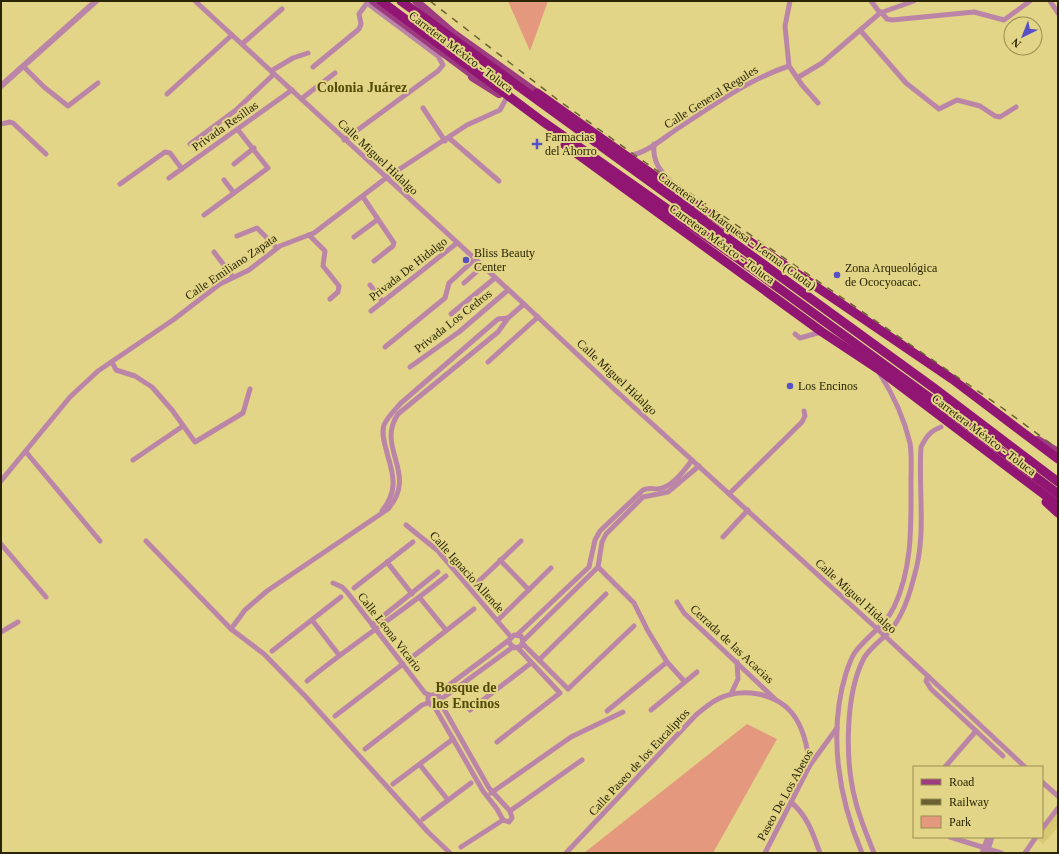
<svg xmlns="http://www.w3.org/2000/svg" width="1059" height="854" viewBox="0 0 1059 854" font-family="Georgia,serif">
  <rect width="100%" height="100%" fill="#e2d587"/>
  <path fill="#d7c971" d="M1058 809V827L1043 844 1036 838 1042 837V830Z"/>
  <g fill="#e4987d">
    <path d="M508 1H548L530 51Z"/>
    <path d="M747 724 777 739 713 853H584Z"/>
  </g>
  <g fill="none" stroke-linecap="round" stroke-linejoin="round">
    <g stroke="#bb85a8" stroke-width="5">
      <path d="M195 1 524 304 614 389 885 636 1025 767"/>
      <path d="M871 1 880 13"/>
      <path d="M1050 1 1058 13"/>
      <path d="M881 12 887 19 892 20 974 12 1004 20 1030 1"/>
      <path d="M860 30 906 83 939 109 957 100 980 106 995 116 1000 117 1016 107"/>
      <path d="M242 44 282 9"/>
      <path d="M23 66 44 87 68 106 98 83"/>
      <path d="M789 66 785 26 790 1"/>
      <path d="M313 67 359 29 361 24 359 14 367 3"/>
      <path d="M271 71 293 58 308 53"/>
      <path d="M797 78 822 63 880 13 914 1"/>
      <path d="M167 94 232 35"/>
      <path d="M301 99 335 73"/>
      <path d="M423 108 445 141"/>
      <path d="M1 124 10 122 13 123 46 154"/>
      <path d="M449 138 499 181"/>
      <path d="M344 140 438 71 443 65 438 56 367 3 368 1"/>
      <path d="M190 144 236 110 274 74"/>
      <path d="M654 144C652 165 663 173 676 187"/>
      <path d="M627 156C646 154 662 139 677 129 712 106 749 79 789 66L802 85 818 103"/>
      <path d="M234 164 254 148"/>
      <path d="M169 178 292 90"/>
      <path d="M224 180 234 193"/>
      <path d="M120 184 165 152 170 153 182 169"/>
      <path d="M363 197 394 243 393 246 374 261"/>
      <path d="M204 215 268 168 238 130"/>
      <path d="M309 235 325 251 323 266 339 286 338 292 330 299"/>
      <path d="M237 236 257 228 277 248"/>
      <path d="M354 237 377 220"/>
      <path d="M214 252 233 277"/>
      <path d="M464 283 483 266"/>
      <path d="M370 285 383 302"/>
      <path d="M371 311 457 243"/>
      <path d="M451 314 495 278"/>
      <path d="M795 334 800 338 821 332"/>
      <path d="M385 347 445 298 449 283 475 259"/>
      <path d="M112 362 116 370 135 376 152 387 172 410 195 442 243 413 250 389"/>
      <path d="M488 362 538 317"/>
      <path d="M410 367 459 332 508 290"/>
      <path d="M26 452 100 541"/>
      <path d="M133 460 183 426"/>
      <path d="M1 481 70 397 98 371 173 320 220 284 249 270 280 246 314 233 386 178 418 157 467 125 500 110 506 99"/>
      <path d="M729 494 802 422 805 416 804 411"/>
      <path d="M382 511C398 491 394 476 387 453 385 444 381 434 384 425 388 416 395 410 401 403L498 319 508 318"/>
      <path d="M406 525 437 550 511 637"/>
      <path d="M723 537 748 510"/>
      <path d="M146 541 231 629 264 654 306 697 428 832 450 853"/>
      <path d="M1 544 46 597"/>
      <path d="M500 560 529 590"/>
      <path d="M387 562 412 594"/>
      <path d="M598 567 634 603 648 631 667 662 685 682"/>
      <path d="M478 582 521 541"/>
      <path d="M333 583 342 587 347 592 425 693 430 695"/>
      <path d="M354 588 413 542"/>
      <path d="M420 598 446 630"/>
      <path d="M677 602 684 613 775 699"/>
      <path d="M312 620 339 655"/>
      <path d="M498 620 551 568"/>
      <path d="M372 625 438 572"/>
      <path d="M231 629 245 610 267 591 388 509C419 473 375 448 398 414L498 332 508 318 524 304"/>
      <path d="M1 632 18 622"/>
      <path d="M518 634 589 567 595 540 600 531 643 490C649 487 652 489 658 489 671 488 685 470 692 460"/>
      <path d="M523 641 594 571 598 567 602 542 606 534 643 497 668 492 699 466"/>
      <path d="M523 644 568 689 634 626"/>
      <path d="M272 651 341 597"/>
      <path d="M411 658 474 609"/>
      <path d="M539 660 606 594"/>
      <path d="M928 676 926 681 931 689 1003 756"/>
      <path d="M307 681C352 644 401 613 446 576"/>
      <path d="M437 694 509 640 514 635 521 636 523 641 521 646 515 648 510 644 509 640"/>
      <path d="M731 694 738 679 737 662"/>
      <path d="M440 700 513 647"/>
      <path d="M434 706 483 791 497 809 503 820 509 822 512 818 510 811 489 788 440 702 439 696 435 694 428 697V701L431 705H437L440 702"/>
      <path d="M470 710 531 663"/>
      <path d="M651 710 697 672"/>
      <path d="M607 711 667 662"/>
      <path d="M335 716 403 664"/>
      <path d="M497 742 560 693 518 648"/>
      <path d="M365 749 422 705 428 703"/>
      <path d="M420 765 448 800"/>
      <path d="M945 767 976 731"/>
      <path d="M1042 782 1058 796"/>
      <path d="M393 784 453 739"/>
      <path d="M491 793 571 737 623 712"/>
      <path d="M792 803C808 817 813 834 820 853"/>
      <path d="M510 811 582 760"/>
      <path d="M423 819 471 783"/>
      <path d="M1042 829 1058 808"/>
      <path d="M950 837 1001 853"/>
      <path d="M461 847 503 820"/>
      <path d="M566 853 696 715C703 709 710 703 718 699 742 687 776 693 792 713 804 728 807 747 810 765"/>
      <path d="M765 853 810 765 837 728"/>
      <path d="M862 853C838 797 828 732 846 673 849 665 851 657 856 651 868 635 885 626 894 607 913 567 911 523 911 480 911 468 912 455 910 443 904 418 894 396 880 374"/>
      <path d="M874 853C867 835 859 817 855 799 845 760 845 694 864 658 871 646 885 638 893 627 903 614 910 593 914 577 927 534 918 491 921 447 926 437 930 431 941 427"/>
      <path d="M982 853 988 837"/>
      <path d="M987 853 992 837"/>
      <path d="M1025 853 1036 837"/>
    </g>
    <path stroke="#bb85a8" stroke-width="6" d="M1 86 96 1"/>
    <g stroke="#9e3c82" stroke-width="8">
      <path d="M373 1 477 78"/>
      <path d="M416 1 453 33 537 93"/>
      <path d="M472 77 499 94"/>
      <path d="M1038 440 1058 452"/>
    </g>
    <g stroke="#911674" stroke-width="9">
      <path d="M381 1 542 121 743 262 963 422 1058 494"/>
      <path d="M401 1 934 388 1058 482"/>
      <path d="M537 93 686 198 952 379 1058 459"/>
      <path d="M565 145 822 332 878 369 1058 505"/>
      <path d="M1046 502 1058 513"/>
    </g>
    <path stroke="#696131" stroke-width="1.5" stroke-dasharray="7 7" stroke-linecap="butt" d="M430 1 558 100 646 163 1001 407 1058 449"/>
  </g>
  <g fill="#564fc6" stroke="#e2d587" stroke-width="1.5">
    <path d="M535 138h4v4h4v4h-4v4h-4v-4h-4v-4h4z"/>
    <circle cx="466" cy="260" r="4"/>
    <circle cx="837" cy="275" r="4"/>
    <circle cx="790" cy="386" r="4"/>
  </g>
  <g text-anchor="middle" stroke-width="4" stroke-linejoin="round" paint-order="stroke">
    <g font-size="12" fill="#292403" stroke="#e2d587">
      <text transform="translate(461 52) rotate(37)" y="4">Carretera México - Toluca</text>
      <text transform="translate(711 97) rotate(-32)" y="4">Calle General Regules</text>
      <text transform="translate(225 126) rotate(-35)" y="4">Privada Resillas</text>
      <text transform="translate(378 157) rotate(43)" y="4">Calle Miguel Hidalgo</text>
      <text transform="translate(737 231) rotate(36)" y="4">Carretera La Marquesa - Lerma (Cuota)</text>
      <text transform="translate(722 244) rotate(36)" y="4">Carretera México - Toluca</text>
      <text transform="translate(231 267) rotate(-34)" y="4">Calle Emiliano Zapata</text>
      <text transform="translate(408 269) rotate(-38)" y="4">Privada De Hidalgo</text>
      <text transform="translate(453 321) rotate(-38)" y="4">Privada Los Cedros</text>
      <text transform="translate(617 377) rotate(43)" y="4">Calle Miguel Hidalgo</text>
      <text transform="translate(984 435) rotate(37)" y="4">Carretera México - Toluca</text>
      <text transform="translate(467 572) rotate(48)" y="4">Calle Ignacio Allende</text>
      <text transform="translate(856 596) rotate(42)" y="4">Calle Miguel Hidalgo</text>
      <text transform="translate(390 632) rotate(52)" y="4">Calle Leona Vicario</text>
      <text transform="translate(732 644) rotate(43)" y="4">Cerrada de las Acacias</text>
      <text transform="translate(639 762) rotate(-47)" y="4">Calle Paseo de los Eucaliptos</text>
      <text transform="translate(785 795) rotate(-61)" y="4">Paseo De Los Abetos</text>
    </g>
    <g font-size="12" fill="#292403" stroke="#e2d587" text-anchor="start">
      <text x="545" y="141">Farmacias<tspan x="545" dy="14">del Ahorro</tspan></text>
      <text x="474" y="257">Bliss Beauty<tspan x="474" dy="14">Center</tspan></text>
      <text x="845" y="272">Zona Arqueológica<tspan x="845" dy="14">de Ococyoacac.</tspan></text>
      <text x="798" y="390">Los Encinos</text>
    </g>
    <g font-size="14" font-weight="bold" fill="#534a07" stroke="#e2d587">
      <text x="362" y="92">Colonia Juárez</text>
      <text x="466" y="692">Bosque de<tspan x="466" dy="16">los Encinos</tspan></text>
    </g>
  </g>
  <rect width="1059" height="854" fill="none" stroke="#292403" stroke-width="4"/>
  <rect x="913" y="766" width="130" height="72" fill="#e2d587" stroke="#988e52"/>
  <rect x="921" y="779" width="20" height="6" fill="#9e3c82" stroke="#988e52"/>
  <text x="949" y="786" font-size="12" fill="#292403">Road</text>
  <rect x="921" y="799" width="20" height="6" fill="#696131" stroke="#988e52"/>
  <text x="949" y="806" font-size="12" fill="#292403">Railway</text>
  <rect x="921" y="816" width="20" height="12" fill="#e4987d" stroke="#988e52"/>
  <text x="949" y="826" font-size="12" fill="#292403">Park</text>
  <g transform="translate(1023 36) rotate(223)"><circle r="19" fill="#e2d587" stroke="#988e52"/>
  <path d="M0-3L7 15L0 10L-7 15Z" fill="#564fc6"/>
  <text y="-6" font-size="11" font-weight="bold" text-anchor="middle" fill="#292403">N</text>
  </g>
</svg>
